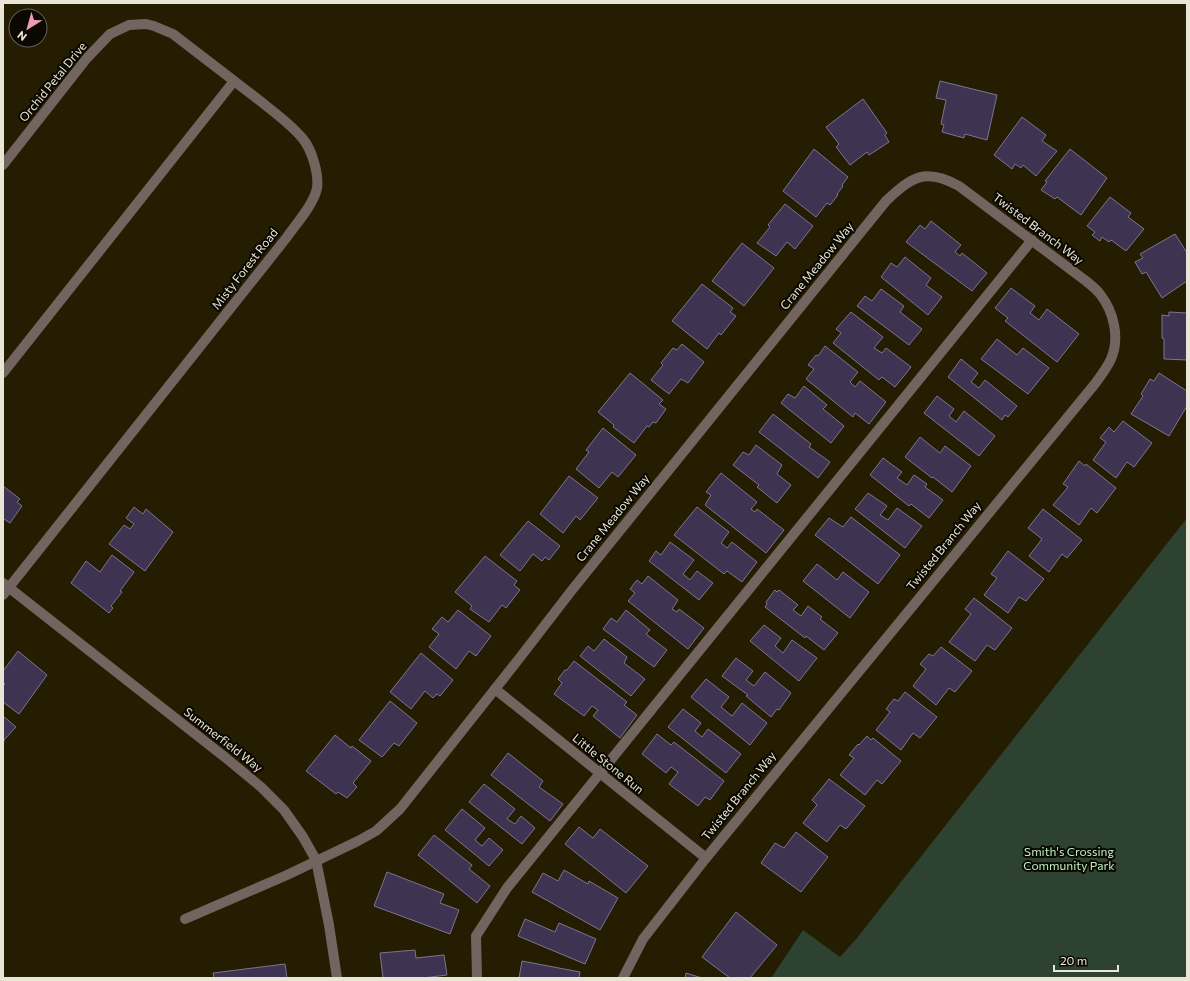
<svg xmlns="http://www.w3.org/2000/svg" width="1190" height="981" viewBox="0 0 1190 981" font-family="Commissioner,sans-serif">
  <rect width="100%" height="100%" fill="#241d01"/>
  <path fill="#2d4230" d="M1187 518V978H771L803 930 840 957 857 938Z"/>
  <g fill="#3e3350" stroke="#7e7490">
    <path d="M940 81 997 95 987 140 965 134 964 138 942 132 944 125 941 124 946 100 936 98Z"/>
    <path d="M863 99 887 133 885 135 889 142 869 155 867 152 850 165 836 147 839 144 826 127Z"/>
    <path d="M1022 117 1046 135 1042 141 1057 151 1036 176 1023 165 1021 168 1015 164 1012 169 994 155Z"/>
    <path d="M814 149 848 177 842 185 843 186 837 194 838 195 830 205 827 203 816 217 783 191Z"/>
    <path d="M1070 149 1107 178 1081 215 1057 197 1055 199 1041 190 1047 182 1045 181Z"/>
    <path d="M1110 197 1131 213 1128 217 1144 229 1126 251 1111 240 1109 242 1102 237 1100 241 1092 235 1095 232 1087 226Z"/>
    <path d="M785 204 813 226 795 249 787 242 776 256 757 243 770 227 768 225Z"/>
    <path d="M931 221 961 245 955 252 960 256 962 253 987 273 972 291 906 242 920 225 925 229Z"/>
    <path d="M1175 234 1187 253V281L1162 298 1146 272 1142 274 1135 262 1143 258 1140 254Z"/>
    <path d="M742 243 774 268 744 306 712 281Z"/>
    <path d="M905 257 931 278 926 285 942 297 928 315 881 277 891 263 897 267Z"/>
    <path d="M702 284 733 308 730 312 736 316 721 335 719 333 707 349 672 321Z"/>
    <path d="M1011 288 1035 306 1030 313 1039 320 1047 309 1079 334 1057 362 1005 321 1008 318 995 308Z"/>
    <path d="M881 289 904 306 900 312 922 329 909 345 857 306 865 296 872 301Z"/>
    <path d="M851 312 883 337 874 348 882 353 886 348 911 367 895 387 882 377 879 380 833 343 841 333 836 329Z"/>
    <path d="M1169 312 1187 313V360L1164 359V339L1162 338V315L1169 316Z"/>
    <path d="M997 339 1017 355 1023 348 1049 368 1028 394 981 359Z"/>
    <path d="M682 344 704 362 688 383 681 379 669 394 651 380 663 365 661 363 673 348 677 350Z"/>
    <path d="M825 346 858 372 850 382 855 387 860 381 886 402 869 424 855 413 853 417 806 379 814 369 808 365 816 355 818 356Z"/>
    <path d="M961 359 978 373 971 382 979 388 985 380 1017 406 1008 417 1005 415 1002 420 948 377Z"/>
    <path d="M630 373 663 400 659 404 666 409 656 423 653 422 649 427 647 426 634 443 613 427 614 425 598 412Z"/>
    <path d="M1159 373 1187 391V406L1169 436 1131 414 1143 396 1141 394 1150 379 1154 381Z"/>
    <path d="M804 386 827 405 823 409 844 426 831 443 781 403 788 394 795 398Z"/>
    <path d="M937 396 954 409 949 416 956 422 964 411 995 436 979 456 924 413Z"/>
    <path d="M773 414 811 444 809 447 830 462 818 478 759 432Z"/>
    <path d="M1123 421 1152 443 1134 467 1127 462 1116 478 1093 460 1106 442 1100 438 1109 427 1114 432Z"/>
    <path d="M603 428 636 455 618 477 612 472 599 488 576 469 589 452 586 450Z"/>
    <path d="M920 437 940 453 945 446 971 466 952 492 933 477 932 478 905 457Z"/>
    <path d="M756 445 782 465 777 474 791 485 777 503 757 487 759 485 733 465 743 452 749 455Z"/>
    <path d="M883 458 902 472 897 478 907 485 914 475 927 484 925 487 943 500 929 518 911 504 909 506 870 475Z"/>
    <path d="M1079 461 1085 466 1086 464 1116 488 1097 513 1091 508 1079 525 1053 505 1068 487 1063 484Z"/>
    <path d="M721 473 757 502 751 509 755 512 757 509 784 530 766 553 705 505 711 495 706 492Z"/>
    <path d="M569 476 598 498 580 520 576 516 563 533 540 514Z"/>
    <path d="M3 486 20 499 17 502 22 506 10 523 4 519 3 520Z"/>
    <path d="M868 493 887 506 880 515 888 520 897 508 922 526 905 548 855 509Z"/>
    <path d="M134 507 143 514 146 509 173 532 145 571 109 544 124 525 130 529 134 524 126 518Z"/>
    <path d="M697 507 729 532 721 543 727 548 732 542 757 562 742 582 727 571 724 574 674 535Z"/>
    <path d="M1043 509 1082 540 1067 558 1062 554 1049 572 1029 556 1042 539 1028 528Z"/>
    <path d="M851 517 900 555 878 584 815 535 829 518 843 527Z"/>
    <path d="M528 521 560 546 549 560 545 557 542 561 533 554 520 571 500 555Z"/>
    <path d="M670 542 694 560 683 574 690 580 697 571 713 583 699 600 649 561 656 551 661 555Z"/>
    <path d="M1008 551 1044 579 1026 601 1019 597 1008 613 984 595 997 578 991 574Z"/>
    <path d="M112 555 134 572 120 591 122 592 111 606 113 608 109 613 71 583 86 561 100 572Z"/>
    <path d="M485 556 517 581 514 585 520 590 506 608 502 605 489 622 470 609 472 606 455 592Z"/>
    <path d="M817 564 837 580 843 572 869 592 850 618 803 581Z"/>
    <path d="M648 576 678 600 672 609 677 612 679 609 704 628 688 649 628 601 635 593 630 589 637 580 642 584Z"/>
    <path d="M775 590 777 592 779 590 798 605 793 610 801 616 808 606 822 617 820 619 838 633 824 650 806 636 805 638 765 607 767 604 766 602Z"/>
    <path d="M974 598 1012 628 995 650 987 645 975 661 949 642 971 614 965 609Z"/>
    <path d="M458 610 491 636 476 656 469 651 456 669 429 647 439 634 432 629 442 617 448 622Z"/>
    <path d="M626 610 650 630 646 634 667 650 654 667 603 629 611 618 617 622Z"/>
    <path d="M764 625 781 638 775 646 783 653 792 640 817 658 799 681 750 641Z"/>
    <path d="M604 639 627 657 624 663 645 679 631 696 580 656 588 646 594 651Z"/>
    <path d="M941 647 972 671 955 692 949 688 936 705 913 686 926 669 920 664 929 654 933 656Z"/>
    <path d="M18 651 47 675 19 714 3 702V686L5 684 3 683V671Z"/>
    <path d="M421 653 453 680 440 696 437 694 433 698 425 691 411 709 390 692Z"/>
    <path d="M736 658 753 671 746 680 754 686 765 672 791 693 779 710 777 709 771 717 746 696 748 695 722 676Z"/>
    <path d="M574 661 627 702 624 705 637 715 620 738 593 716 598 710 592 706 584 716 554 694 562 683 558 679 565 670H567Z"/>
    <path d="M706 679 729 697 721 707 732 716 742 703 767 723 750 745 691 697Z"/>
    <path d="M905 692 937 717 920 738 913 733 901 750 876 730 890 712 886 709 894 699 898 701Z"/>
    <path d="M390 701 417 723 399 746 394 743 382 757 359 740Z"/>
    <path d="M683 709 701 723 695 731 702 737 708 729 741 754 726 773 668 727Z"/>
    <path d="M3 716 16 727 4 740 3 747Z"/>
    <path d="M657 734 671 745 674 742 724 781 710 800 705 797 698 806 669 784 678 772 671 767 666 773 642 754Z"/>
    <path d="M335 735 351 748 352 746 371 761 353 783 357 787 347 798 338 792 336 794 306 771Z"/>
    <path d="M867 736 871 740 873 738 901 761 882 784 877 780 865 795 840 775 854 758 849 755 858 744 859 745Z"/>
    <path d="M508 753 543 781 539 787 563 804 550 821 491 775Z"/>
    <path d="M829 779 865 806 846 829 840 825 827 842 803 823 817 805 812 800Z"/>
    <path d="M484 784 515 809 507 819 515 824 521 816 535 828 522 844 469 802Z"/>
    <path d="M462 809 485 828 475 840 482 846 489 838 503 850 489 866 445 830Z"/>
    <path d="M579 827 593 838 600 829 648 866 626 893 565 844Z"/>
    <path d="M796 832 828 857 801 892 761 863 775 843 784 848Z"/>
    <path d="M434 835 472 865 469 869 490 886 477 903 418 855Z"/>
    <path d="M564 870 588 884 589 881 618 898 600 930 532 892 543 873 558 881Z"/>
    <path d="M387 872 444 894 440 903 459 910 450 934 374 906Z"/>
    <path d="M736 912 777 945 750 978H730L702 957Z"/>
    <path d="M525 919 555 932 559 923 596 939 585 964 518 936Z"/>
    <path d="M415 950 416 958 444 955 447 975 423 978H383L380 953Z"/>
    <path d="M522 961 580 972 579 978H519Z"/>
    <path d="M285 964 287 978H214L213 973Z"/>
    <path d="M686 973 702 978H685Z"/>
  </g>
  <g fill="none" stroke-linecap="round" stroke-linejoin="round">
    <g stroke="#72645f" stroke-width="10">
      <path d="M3 165 87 58 110 34 129 25 146 24 154 26 173 34C200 55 228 76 255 97 271 110 290 123 303 139 312 150 319 174 317 188 314 204 296 224 287 237L3 595"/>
      <path d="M3 373 234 81"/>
      <path d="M3 583 226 758 261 787 284 810 303 837 316 860 329 925 337 978"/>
      <path d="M495 689 706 858"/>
      <path d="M185 919 287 875 358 841 376 831 400 809 518 660 572 590 886 201C912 177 925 167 959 186L1086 281C1091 285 1096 289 1100 294 1114 312 1120 338 1111 359 1107 368 1100 377 1094 385L706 858 643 939 623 978"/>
      <path d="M477 978 476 936 507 888 1032 240"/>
    </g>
  </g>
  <g text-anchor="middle" stroke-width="4" stroke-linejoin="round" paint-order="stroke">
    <g font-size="12" fill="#eae6d5" stroke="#0a0801">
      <text transform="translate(53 82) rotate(-51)" y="4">Orchid Petal Drive</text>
      <text transform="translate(1038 229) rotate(37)" y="4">Twisted Branch Way</text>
      <text transform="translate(817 266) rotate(-51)" y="4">Crane Meadow Way</text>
      <text transform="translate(245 269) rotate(-52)" y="4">Misty Forest Road</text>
      <text transform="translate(613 518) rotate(-51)" y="4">Crane Meadow Way</text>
      <text transform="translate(944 546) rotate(-51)" y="4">Twisted Branch Way</text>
      <text transform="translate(223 740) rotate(38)" y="4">Summerfield Way</text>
      <text transform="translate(608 764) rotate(39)" y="4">Little Stone Run</text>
      <text transform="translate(739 796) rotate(-51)" y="4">Twisted Branch Way</text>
    </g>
    <g font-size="12" fill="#bcf1c3" stroke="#0a0801">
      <text x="1069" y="856">Smith's Crossing<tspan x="1069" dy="14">Community Park</tspan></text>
    </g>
  </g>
  <rect width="1190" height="981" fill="none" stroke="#eae6d5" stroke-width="8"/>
  <g transform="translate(28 28) rotate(217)"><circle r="19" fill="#0a0801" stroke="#646156"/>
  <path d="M0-3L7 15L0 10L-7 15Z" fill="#f09ab5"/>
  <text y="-6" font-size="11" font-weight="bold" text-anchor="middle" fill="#eae6d5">N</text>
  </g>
  <path d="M1054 965v6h64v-6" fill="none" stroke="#eae6d5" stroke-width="2"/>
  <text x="1060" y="965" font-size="12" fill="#eae6d5" stroke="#0a0801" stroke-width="3" paint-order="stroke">20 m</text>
</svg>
